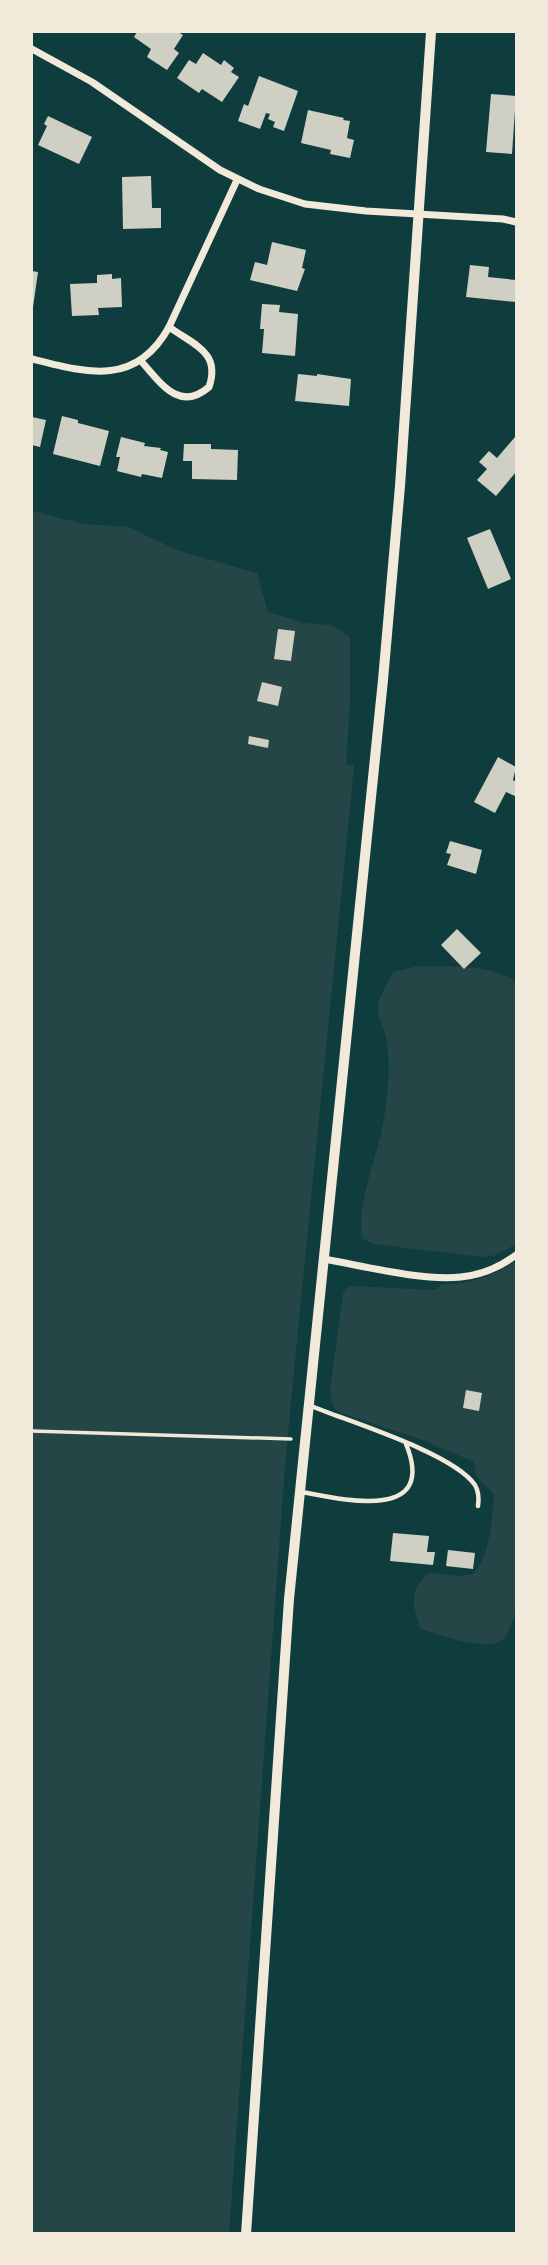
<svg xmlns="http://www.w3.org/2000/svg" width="548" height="2265" viewBox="0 0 548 2265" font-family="'Alegreya Sans',sans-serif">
  <rect width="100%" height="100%" fill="#0f3d3e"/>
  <g fill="#244646">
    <path d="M32 511 84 524 128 527 177 550 257 573 268 612 304 623 331 625 350 637V703L346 764 354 766 286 1453 229 2233 32 2234Z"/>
    <path d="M418 966C449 967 490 963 516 982V1244L496 1255 483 1257 373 1244 362 1238C356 1201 379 1154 384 1118 388 1093 391 1062 386 1038 384 1028 377 1016 378 1006 379 996 389 982 393 972Z"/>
    <path d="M516 1261V1610C513 1619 510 1633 502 1640 487 1652 438 1635 421 1629 412 1606 408 1590 429 1573L459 1576 473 1574C491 1554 492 1519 494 1494L476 1476 474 1462 420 1439 338 1412 332 1404 330 1390 343 1293 350 1286 436 1290 442 1284C471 1285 492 1276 516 1261Z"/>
  </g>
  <g fill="#cfcfc3">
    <path d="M137 32H178L183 35 174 49 179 53 167 70 147 57 151 49 134 37Z"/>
    <path d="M203 53 221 65 224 60 234 68 231 72 239 77 222 102 202 89 199 93 177 78 189 60 196 64Z"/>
    <path d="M259 76 298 91 284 131 273 127 275 122 268 119 270 114 266 113 260 129 238 121 244 104 248 106Z"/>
    <path d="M491 94 516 96 512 154 486 152Z"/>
    <path d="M308 110 344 118 343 120 350 121 347 138 354 140 350 158 330 154 331 150 301 143Z"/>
    <path d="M48 116 92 137 79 164 38 145 47 126 44 124Z"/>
    <path d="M151 176 152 208H161V228L123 229 122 177Z"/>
    <path d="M272 242 306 250 302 268 305 269 297 291 250 280 255 262 267 265Z"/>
    <path d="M470 265 489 267 488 277 516 280V302L466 297Z"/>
    <path d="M32 271 38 272 33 307H32Z"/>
    <path d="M112 274V279L121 278 122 307 98 308 99 315 72 316 70 284 97 283V275Z"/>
    <path d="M262 304 280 305 279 312 298 314 295 356 262 353 264 329H260Z"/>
    <path d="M298 374 317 376V374L351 379 349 406 295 401Z"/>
    <path d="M62 416 78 420V423L109 431 100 466 53 454Z"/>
    <path d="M32 417 46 420 40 447 32 445Z"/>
    <path d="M121 437 145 443 144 446 161 448 160 450 168 452 162 478 142 474 141 477 117 471 120 457H116Z"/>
    <path d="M515 437 516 439V472L496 496 477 480 487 469 479 462 489 451 497 458Z"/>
    <path d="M184 444H211V449L238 450 237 480 192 479V461H183Z"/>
    <path d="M490 529 511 579 488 589 467 538Z"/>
    <path d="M278 629 295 631 291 661 274 659Z"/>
    <path d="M262 682 282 687 278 706 257 701Z"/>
    <path d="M249 736 269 740 268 748 248 744Z"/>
    <path d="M498 757 516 767 513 780 516 782V793L515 796 506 792 495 813 474 802Z"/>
    <path d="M450 841 482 850 476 874 447 865 451 854 446 853Z"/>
    <path d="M457 929 481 953 464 969 441 945Z"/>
    <path d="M466 1390 482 1393 479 1411 463 1408Z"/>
    <path d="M393 1533 429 1536 427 1552H435L433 1565 390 1561Z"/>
    <path d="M448 1550 475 1553 473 1569 446 1566Z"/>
  </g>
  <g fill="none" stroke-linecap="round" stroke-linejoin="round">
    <path stroke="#f1e9da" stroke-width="3.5" d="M32 1431 291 1439"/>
    <g stroke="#f1e9da" stroke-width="4.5">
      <path d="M311 1406C350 1422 453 1453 475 1485 479 1492 479 1499 478 1506"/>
      <path d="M302 1492C343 1500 438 1522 406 1444"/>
    </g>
    <g stroke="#f1e9da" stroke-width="7">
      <path d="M32 49 92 82 220 170 259 189 305 204 366 211 503 219 516 222"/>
      <path d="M32 359C87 373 136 387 169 327L237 180"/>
      <path d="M141 361C160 382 179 413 209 387 221 352 194 345 169 327"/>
      <path d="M324 1259C364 1266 421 1281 461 1277 481 1275 500 1267 516 1255"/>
    </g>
    <path stroke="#f1e9da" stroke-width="10" d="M246 2234 289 1599 383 680 400 486 431 32"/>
  </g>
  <rect width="548" height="2265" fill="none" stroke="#f1e9da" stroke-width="66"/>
</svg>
